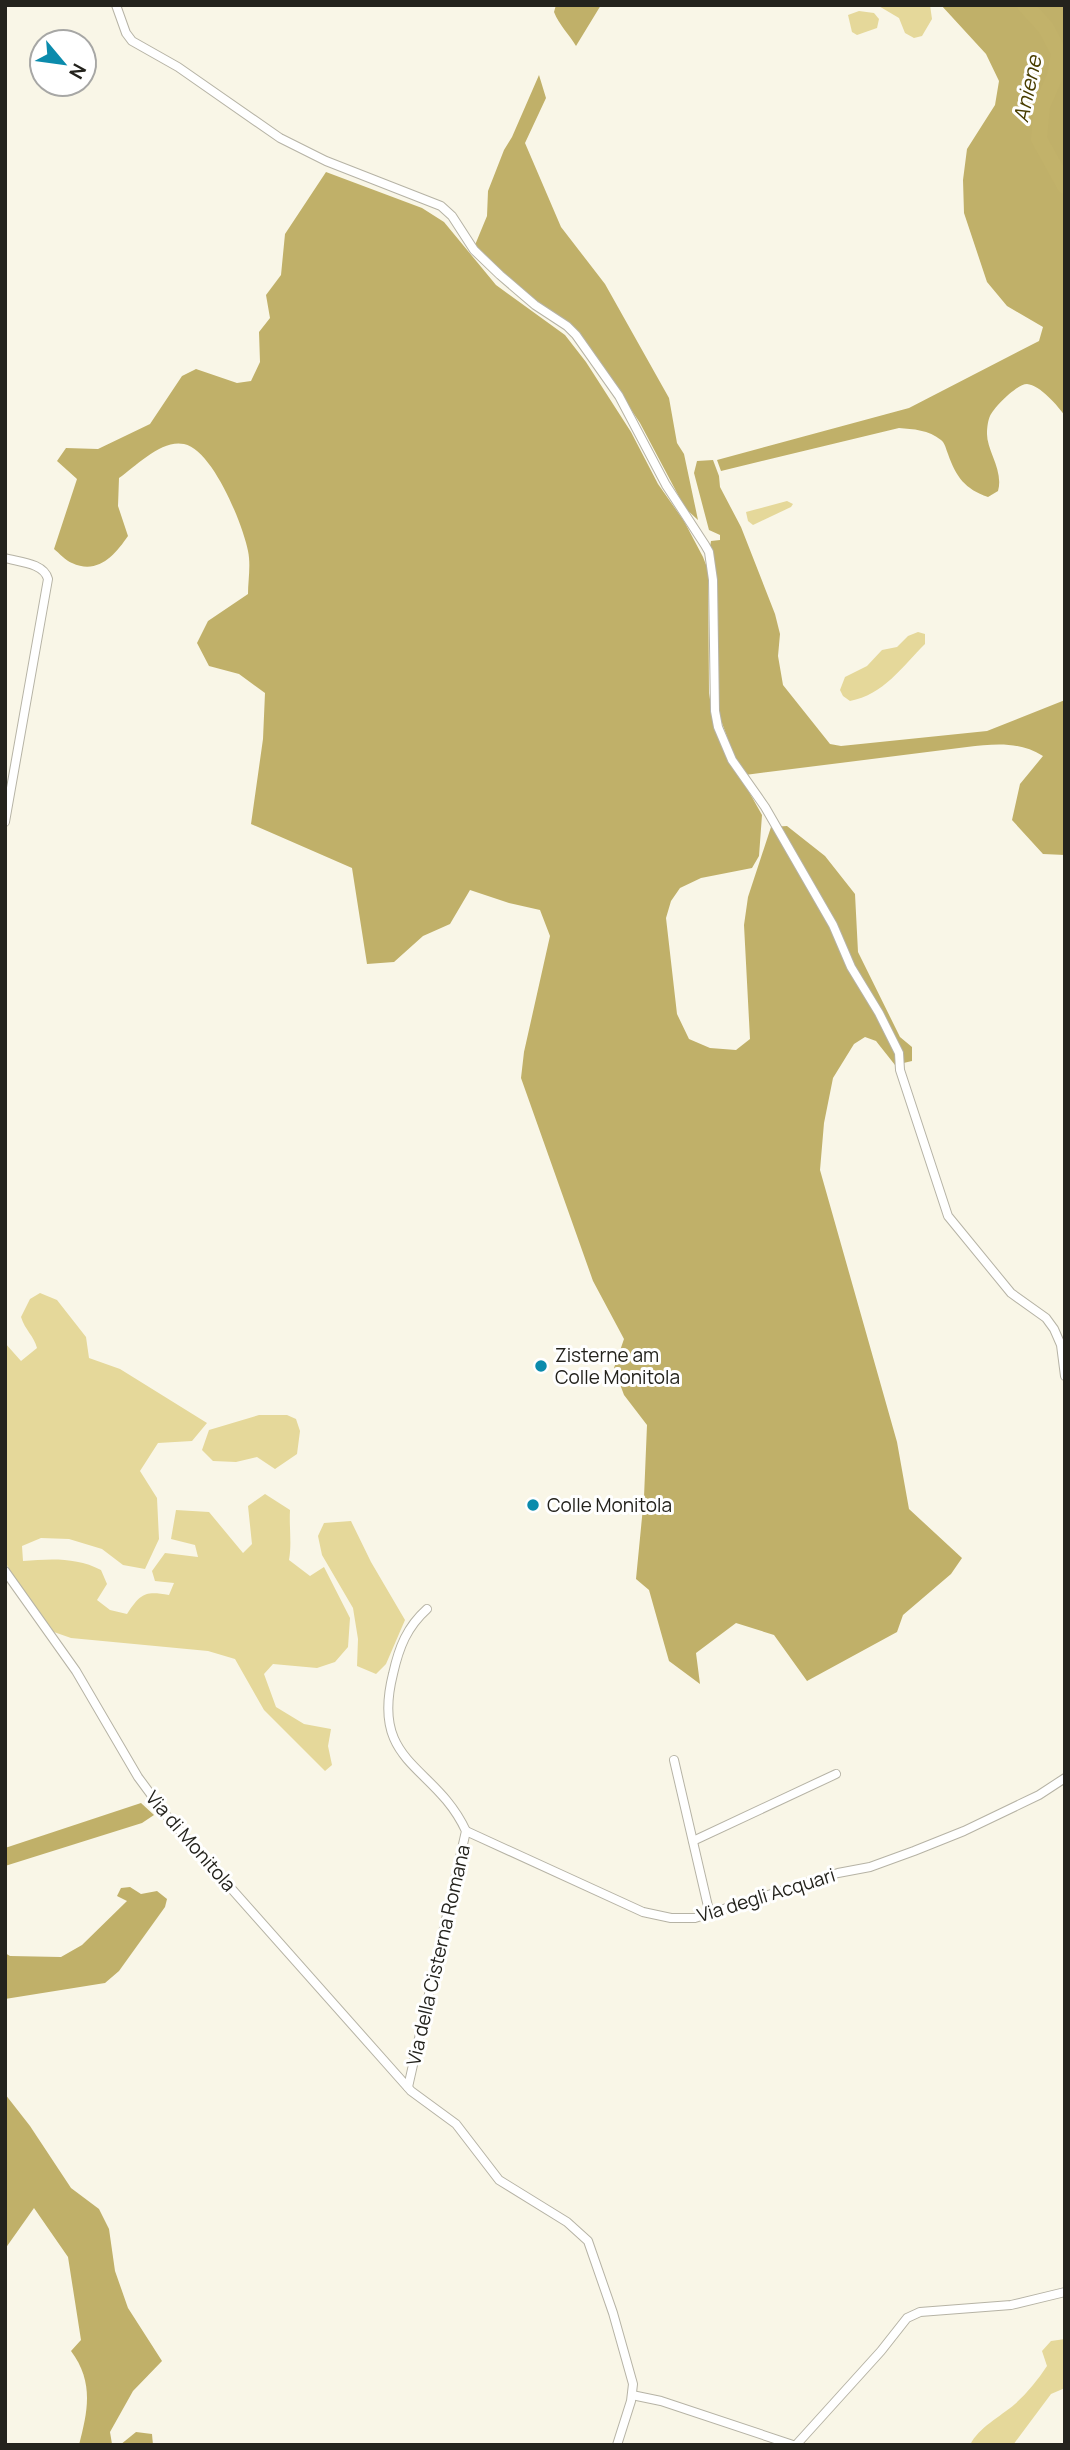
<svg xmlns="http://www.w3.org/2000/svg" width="1070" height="2450" viewBox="0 0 1070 2450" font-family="Manrope,sans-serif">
  <rect width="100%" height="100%" fill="#f9f6e7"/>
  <g fill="#e5d89a">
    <path d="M877 5H930L932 19 922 36 914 38 905 33 899 18Z"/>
    <path d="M859 11 874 13 879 19 877 28 857 35 852 32 848 15Z"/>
    <path d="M787 501 793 504 791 507 753 525 748 521 746 512Z"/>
    <path d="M918 632 925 634V644C902 667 883 695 850 701L843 696 840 690 845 677 867 666 882 650 897 647 908 636Z"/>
    <path d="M40 1293 57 1300 86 1337 89 1358 120 1369 207 1423 192 1441 158 1443 140 1471 157 1498 159 1539 145 1569 123 1565 102 1549 69 1539 41 1538 22 1546 23 1561C50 1559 76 1557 101 1570L107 1584 97 1600 110 1610 127 1614C141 1593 145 1591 169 1595L174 1583 155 1581 152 1571 165 1553 198 1557 195 1545 171 1539 176 1510 209 1512 243 1553 252 1544 248 1506 265 1494 290 1510C289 1528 292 1543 289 1560L310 1576 324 1567 350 1618 348 1647 335 1662 317 1668 273 1664 264 1674 276 1707 304 1724 331 1729 328 1746 332 1765 325 1771 264 1710 235 1659 208 1651 71 1638 51 1631 12 1575 5 1561V1343L21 1361 37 1348C34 1336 25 1330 21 1317L30 1299Z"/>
    <path d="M259 1415H287L296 1419 300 1431 297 1454 275 1469 257 1457 236 1462 213 1461 202 1450 209 1430Z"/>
    <path d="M351 1521 371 1562 405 1620 386 1664 376 1674 357 1666 358 1639 353 1608 322 1555 318 1536 324 1523Z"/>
    <path d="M1065 2339V2388L1051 2394 1013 2445H970C979 2427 1000 2417 1015 2404 1027 2393 1038 2380 1047 2366L1042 2351 1051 2341Z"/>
  </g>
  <g fill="#c0b069">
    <path d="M556 5H601L576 46C569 34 559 25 554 12Z"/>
    <path d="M941 5H1065V416C1058 406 1040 385 1027 384 1017 384 994 407 990 416 988 420 987 428 987 432 986 450 1004 470 998 491L988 497C965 489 956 477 948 454 946 449 945 443 941 440 929 430 913 429 899 428L721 471 717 460 909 408 1039 341 1043 327 1007 306 987 282 964 213 963 180 967 149 995 105 999 81 986 54Z"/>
    <path d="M539 75 546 98 525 143 561 227 605 284 669 398 677 443 684 454 698 520 685 508 640 423 580 333 525 293 475 245 487 216 488 191 504 150 512 137Z"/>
    <path d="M326 172 422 208 444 222 496 285 565 335 586 362 631 432 658 484 684 521 703 557 708 570 709 693 715 731 762 815 759 856 752 868 701 878 680 888 671 901 666 918 677 1014 689 1039 710 1048 736 1050 750 1039 744 925 748 897 771 827 787 826 825 856 855 894 858 952 900 1037 912 1047V1061L895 1065 876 1041 865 1037 854 1044 833 1078 824 1123 820 1170 897 1442 909 1509 962 1558 951 1574 903 1615 897 1632 807 1681 774 1635 736 1623 696 1653 700 1684 669 1661 649 1590 636 1579 644 1497 647 1425 624 1395 614 1368 624 1339 593 1281 521 1078 524 1052 550 936 540 910 509 903 470 890 450 924 423 936 394 962 367 964 352 868 251 824 263 739 265 693 239 674 209 666 197 643 208 621 248 594C248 581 251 565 248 551 243 525 213 450 184 444 162 439 136 466 119 478L118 506 128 536C115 555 98 575 72 563 66 561 59 553 54 549L77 479 57 461 66 448 98 449 150 424 182 376 196 369 237 383 251 381 260 362 259 332 270 318 266 295 281 275 285 234Z"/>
    <path d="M713 460 719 476 720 487 741 527 775 614 780 634 778 656 783 685 830 744 841 746 987 731 1065 700V855L1043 854 1012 820 1020 784 1043 756C1019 741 994 744 967 747L745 775 735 758 719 715 710 547 711 541 720 540V535L709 530 694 473 697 461Z"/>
    <path d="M141 1803 154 1815 142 1823 5 1866V1848Z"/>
    <path d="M130 1887 141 1894 157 1891 167 1899 165 1907 119 1971 105 1983 5 1999V1953L10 1956 61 1957 82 1945 127 1901 117 1896 121 1888Z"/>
    <path d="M5 2094 30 2126 71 2188 99 2209 109 2229 115 2271 128 2308 162 2361 133 2391 110 2432 112 2444 120 2445 136 2432 152 2434 153 2445H79C88 2410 94 2382 71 2351L81 2340 68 2257 34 2208 5 2249Z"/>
  </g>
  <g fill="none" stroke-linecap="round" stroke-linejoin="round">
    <path stroke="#c2b26a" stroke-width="16" d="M1025 5 1046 28 1059 53 1055 76 1042 106 1039 139 1065 186"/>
    <g stroke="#b6b3a5" stroke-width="10">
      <g id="street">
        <path d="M116 5 126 33 132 41 178 67 280 138 326 161 441 206 452 216 474 250 500 275 535 305 567 326 576 335 619 396 666 485 705 545 709 552 713 580 715 711 718 727 732 760 765 807 833 925 851 967 879 1013 899 1053 900 1070 948 1216 1011 1293 1046 1318 1054 1329 1061 1345 1065 1376"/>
        <path d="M5 558C19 562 44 563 48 579L5 822"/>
        <path d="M5 1571 76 1671 138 1777 166 1815 411 2091 456 2124 499 2180 567 2222 588 2241 613 2313 633 2384 631 2401 617 2445"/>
        <path d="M674 1760 710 1915"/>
        <path d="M466 1831 643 1912 671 1918H695L838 1873 870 1867 914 1851 964 1831 1039 1795 1065 1778"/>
        <path d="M693 1841 836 1774"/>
        <path d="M408 2087 466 1831C435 1764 370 1765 393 1674 399 1647 407 1627 427 1609"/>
        <path d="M632 2395 661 2401 793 2445"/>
        <path d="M796 2445 881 2351 907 2318 920 2312 1011 2305 1065 2292"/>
      </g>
    </g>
    <use href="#street" stroke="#fff" stroke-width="8"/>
  </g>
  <g fill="#0b8bac" stroke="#fff" stroke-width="2.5">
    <circle cx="541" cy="1366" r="7"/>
    <circle cx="533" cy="1505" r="7"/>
  </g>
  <g text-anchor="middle" stroke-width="6" stroke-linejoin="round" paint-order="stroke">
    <g font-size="19" fill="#24231d" stroke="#fff" text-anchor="start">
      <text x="555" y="1362">Zisterne am<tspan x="555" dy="22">Colle Monitola</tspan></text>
      <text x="547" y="1512">Colle Monitola</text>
    </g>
    <g font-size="19" fill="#24231d" stroke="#fff">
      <text transform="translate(191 1841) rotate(49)" y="7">Via di Monitola</text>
      <text transform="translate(766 1895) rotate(-17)" y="7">Via degli Acquari</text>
      <text transform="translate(438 1955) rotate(-77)" y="7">Via della Cisterna Romana</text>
    </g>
    <g font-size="21" font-style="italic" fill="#483d00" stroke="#fff">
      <text transform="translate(1028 89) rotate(-78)" y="7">Aniene</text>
    </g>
  </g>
  <rect width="1070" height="2450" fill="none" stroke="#24231d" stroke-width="14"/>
  <g transform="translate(63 63) rotate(119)"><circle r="33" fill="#ffffff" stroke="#a7a7a5" stroke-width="2"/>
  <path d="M0-5L12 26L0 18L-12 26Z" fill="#0b8bac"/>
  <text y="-10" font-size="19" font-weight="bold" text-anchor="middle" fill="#24231d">N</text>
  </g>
</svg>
